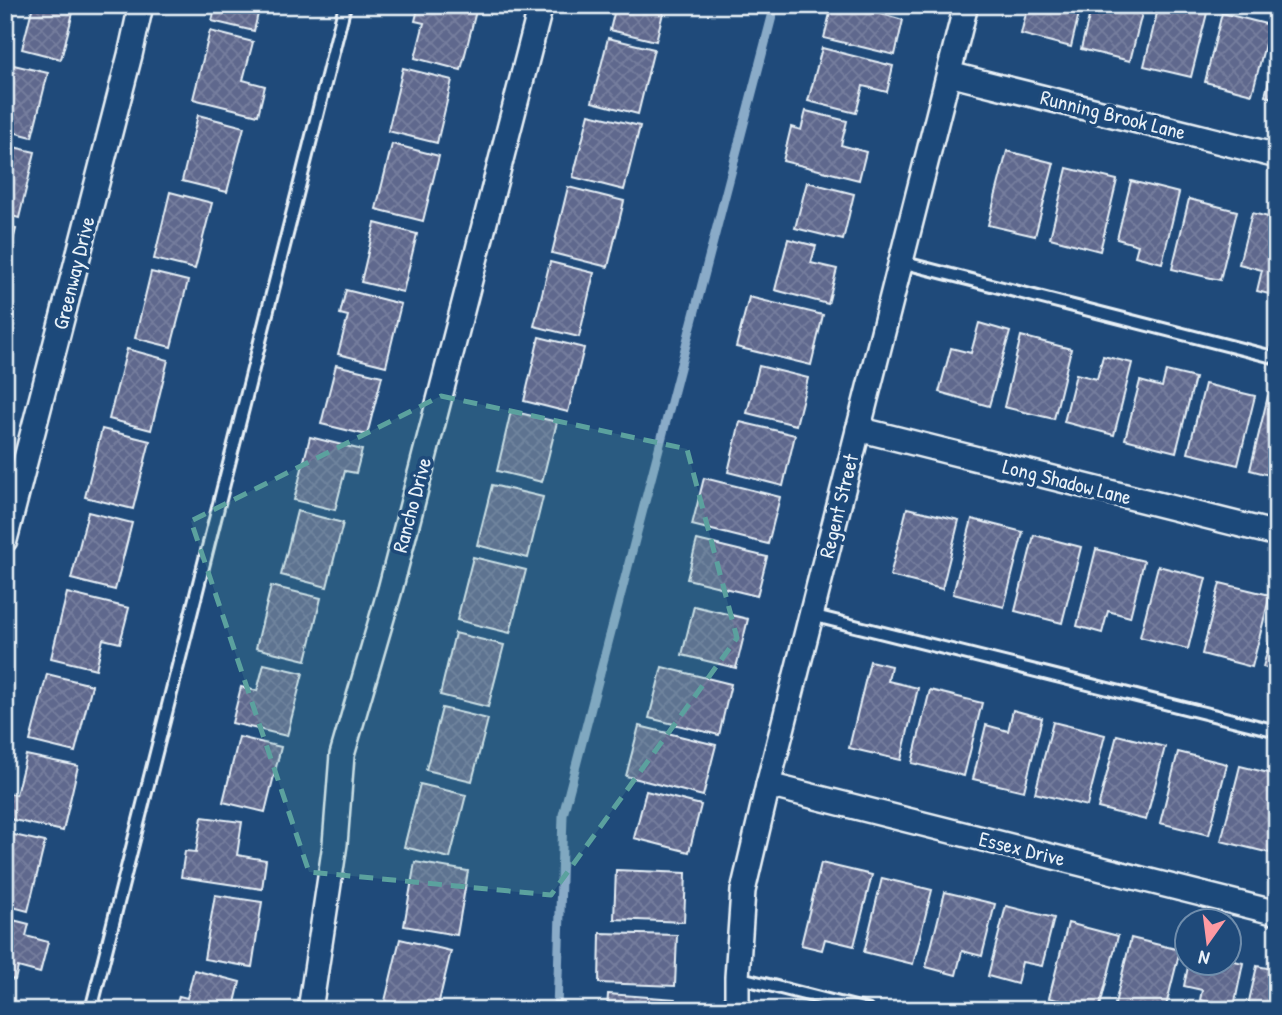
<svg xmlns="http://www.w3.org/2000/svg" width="1282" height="1015" viewBox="0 0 1282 1015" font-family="'Patrick Hand',sans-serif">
  <defs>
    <pattern id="building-cross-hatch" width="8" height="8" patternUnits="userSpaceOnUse" patternTransform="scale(1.75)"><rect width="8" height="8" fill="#5f688d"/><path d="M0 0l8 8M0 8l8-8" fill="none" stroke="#767e9e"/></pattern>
  </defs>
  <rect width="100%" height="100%" fill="#1f4a7a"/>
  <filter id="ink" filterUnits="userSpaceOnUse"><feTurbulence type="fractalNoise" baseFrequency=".0143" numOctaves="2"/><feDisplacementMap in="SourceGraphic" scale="14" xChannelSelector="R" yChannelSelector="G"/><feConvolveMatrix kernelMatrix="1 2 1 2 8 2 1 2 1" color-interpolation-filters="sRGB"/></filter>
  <g filter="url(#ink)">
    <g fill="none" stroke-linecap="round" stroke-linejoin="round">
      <path stroke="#8aabc8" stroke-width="9" d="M557 1010 563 815 775 5"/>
    </g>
    <g fill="url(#building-cross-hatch)" stroke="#e8f1f8" stroke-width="2">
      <path d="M33 5H75L61 59 22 49Z"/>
      <path d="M216 5H260L254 31 212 21Z"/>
      <path d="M419 5H470L477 7 461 70 415 58 424 23 415 21Z"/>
      <path d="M616 5H665L656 41 610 30Z"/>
      <path d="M832 5H880L878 13 903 20 895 55 824 38Z"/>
      <path d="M1028 5H1081L1071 47 1021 34Z"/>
      <path d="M1092 5H1144L1130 61 1081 49Z"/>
      <path d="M1159 5H1209L1191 77 1144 66Z"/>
      <path d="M1222 13 1270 25 1252 94 1205 82Z"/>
      <path d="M210 31 253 42 243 80 265 86 258 115 193 99Z"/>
      <path d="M608 38 654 49 638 114 592 102Z"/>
      <path d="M822 48 893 66 887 92 863 86 856 113 808 101Z"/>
      <path d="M1277 49V99L1265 96Z"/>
      <path d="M5 63 48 73 32 137 5 130Z"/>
      <path d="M403 68 452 80 437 143 388 131Z"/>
      <path d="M806 111 847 121 841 145 866 152 859 180 783 161 791 127 801 130Z"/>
      <path d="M589 114 640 126 624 190 573 177Z"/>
      <path d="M198 115 244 127 227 192 182 181Z"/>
      <path d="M392 144 439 156 423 221 376 209Z"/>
      <path d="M5 145 35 152 19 218 5 214Z"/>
      <path d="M1007 151 1054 163 1035 236 988 225Z"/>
      <path d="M1067 168 1117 180 1100 251 1050 238Z"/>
      <path d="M1131 181 1179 193 1162 263 1135 256 1138 245 1117 239Z"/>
      <path d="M807 182 854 194 843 240 795 228Z"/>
      <path d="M568 187 624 201 608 267 552 253Z"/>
      <path d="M170 192 212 203 195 269 154 259Z"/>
      <path d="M1189 199 1237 211 1220 280 1172 269Z"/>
      <path d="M1252 213 1277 219V296L1257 291 1262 270 1239 264Z"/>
      <path d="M375 223 417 234 403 292 361 282Z"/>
      <path d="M5 227 16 229 5 272Z"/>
      <path d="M788 239 816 246 811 263 837 269 828 304 775 290Z"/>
      <path d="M550 262 594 273 579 337 534 326Z"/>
      <path d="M151 272 188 281 171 347 135 338Z"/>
      <path d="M346 290 401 304 386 366 338 354 348 316 340 314Z"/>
      <path d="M749 297 823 315 811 365 736 347Z"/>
      <path d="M979 323 1010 332 989 406 939 392 951 348 971 353Z"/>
      <path d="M1021 336 1071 349 1054 419 1004 407Z"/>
      <path d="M539 337 584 348 568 412 524 401Z"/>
      <path d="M127 349 168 360 151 430 109 419Z"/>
      <path d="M1103 356 1132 363 1114 435 1064 422 1076 374 1097 379Z"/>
      <path d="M336 365 382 376 367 435 321 424Z"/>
      <path d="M759 366 808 378 796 425 747 413Z"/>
      <path d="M1166 371 1195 378 1176 452 1125 439 1140 381 1162 387Z"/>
      <path d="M1205 384 1255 396 1238 465 1188 453Z"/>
      <path d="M1268 396 1277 398V477L1250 470Z"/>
      <path d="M511 411 557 422 542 482 497 471Z"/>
      <path d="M740 422 795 435 783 486 728 472Z"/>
      <path d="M102 429 150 441 133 509 85 497Z"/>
      <path d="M310 437 362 450 356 473 345 471 335 510 294 500Z"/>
      <path d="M704 478 780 497 768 544 692 525Z"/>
      <path d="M492 485 543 497 528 558 477 545Z"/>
      <path d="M907 508 959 520 942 589 890 576Z"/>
      <path d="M297 511 343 523 327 587 281 575Z"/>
      <path d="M88 512 132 523 115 590 71 579Z"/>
      <path d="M972 519 1023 532 1004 607 953 594Z"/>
      <path d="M1034 535 1081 547 1062 623 1015 611Z"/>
      <path d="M697 540 767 557 757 596 687 579Z"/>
      <path d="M1096 549 1144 561 1130 617 1108 611 1102 633 1077 626Z"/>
      <path d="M473 557 526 570 510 633 457 620Z"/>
      <path d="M1158 566 1206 578 1188 649 1140 637Z"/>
      <path d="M1220 583 1270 595 1252 667 1202 654Z"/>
      <path d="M271 586 321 598 306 660 256 648Z"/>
      <path d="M67 593 129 608 120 643 103 639 96 669 51 658Z"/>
      <path d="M694 606 748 619 736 668 682 655Z"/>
      <path d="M1277 614V671L1263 667Z"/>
      <path d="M455 633 504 645 488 707 440 695Z"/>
      <path d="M870 661 891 666 888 681 918 688 901 760 849 748Z"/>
      <path d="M264 664 303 673 287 736 232 723 241 687 257 691Z"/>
      <path d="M662 667 731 684 719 735 649 718Z"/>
      <path d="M47 674 92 685 75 752 30 741Z"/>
      <path d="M930 690 982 703 964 776 912 763Z"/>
      <path d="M442 708 488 719 472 781 426 770Z"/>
      <path d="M1013 710 1042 718 1024 791 973 779 986 725 1008 731Z"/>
      <path d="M1053 722 1105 735 1087 806 1035 793Z"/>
      <path d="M639 726 716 745 703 796 626 776Z"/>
      <path d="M1117 735 1165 747 1146 820 1098 808Z"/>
      <path d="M239 737 281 747 265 812 223 802Z"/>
      <path d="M1178 752 1227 764 1209 835 1160 823Z"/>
      <path d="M26 755 78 766 63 831 5 818V792L16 795Z"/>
      <path d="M1240 766 1277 775V826L1270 853 1221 841Z"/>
      <path d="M420 784 466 795 450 858 404 847Z"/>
      <path d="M646 791 701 805 689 852 634 838Z"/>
      <path d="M202 817 242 822 237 855 266 860 262 889 181 877 185 851 196 852Z"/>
      <path d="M5 833 45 842 28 911 5 905Z"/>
      <path d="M415 862 468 871 457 935 404 926Z"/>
      <path d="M821 863 872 875 854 946 825 939 822 950 801 945Z"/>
      <path d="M616 870 686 873 684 922 614 919Z"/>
      <path d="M882 878 932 890 913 964 864 952Z"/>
      <path d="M945 892 995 904 982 956 962 951 956 975 926 967Z"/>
      <path d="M215 895 262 902 252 967 204 959Z"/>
      <path d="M1006 906 1054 918 1042 966 1022 962 1017 984 988 976Z"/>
      <path d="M5 918 29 924 26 936 48 942 40 973 18 967 15 980 5 978Z"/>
      <path d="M1068 923 1118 936 1099 1010 1049 998Z"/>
      <path d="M600 933 677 935 675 986 599 983Z"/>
      <path d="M1131 938 1180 950 1165 1010H1122L1114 1008Z"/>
      <path d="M400 939 451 951 437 1010H421L385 1001Z"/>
      <path d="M1230 960 1243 963 1234 1007 1200 1000 1202 990 1184 986 1189 962H1230Z"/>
      <path d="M1257 966 1277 970V1010H1247Z"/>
      <path d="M194 970 240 982 234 1007 247 1010H175L179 996 187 998Z"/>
      <path d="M608 994 675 999 674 1010H607Z"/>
    </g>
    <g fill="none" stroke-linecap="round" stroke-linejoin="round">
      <g stroke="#e8f1f8" stroke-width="16">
        <g id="service">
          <path d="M901 262 1277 358"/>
          <path d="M811 615 1277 731"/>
          <path d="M737 977 867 1010"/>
          <path d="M91 1010 345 5"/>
        </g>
      </g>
      <g stroke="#e8f1f8" stroke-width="28">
        <g id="minor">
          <path d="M949 74 1277 156"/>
          <path d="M858 429 1277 534"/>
          <path d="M5 540 130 55 141 5"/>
          <path d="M768 785 1277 913"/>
          <path d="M310 1010 335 844 342 755 390 590 541 5"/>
          <path d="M737 1010V977L743 891 768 785 966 5"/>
        </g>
      </g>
      <use href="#service" stroke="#1f4a7a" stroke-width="10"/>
      <use href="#minor" stroke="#1f4a7a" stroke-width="23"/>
    </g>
  </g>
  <path fill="#5ba19e" fill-opacity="0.2" stroke="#5ba19e" stroke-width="5" stroke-dasharray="14 9" stroke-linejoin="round" d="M441 396 687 449 737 638 551 895 309 872 191 521Z"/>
  <g text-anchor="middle" stroke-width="7" stroke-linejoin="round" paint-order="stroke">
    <g font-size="21" fill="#e8f1f8" stroke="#1f4a7a">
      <text transform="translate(1113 115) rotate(14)" y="7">Running Brook Lane</text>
      <text transform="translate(74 273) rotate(-76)" y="7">Greenway Drive</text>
      <text transform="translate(1067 482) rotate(14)" y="7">Long Shadow Lane</text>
      <text transform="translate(412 505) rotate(-75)" y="7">Rancho Drive</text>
      <text transform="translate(839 506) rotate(-76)" y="7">Regent Street</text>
      <text transform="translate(1022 849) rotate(14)" y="7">Essex Drive</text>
    </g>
  </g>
  <rect width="1282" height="1015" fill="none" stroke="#1f4a7a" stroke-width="28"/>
  <rect x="14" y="14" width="1254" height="987" fill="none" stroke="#e8f1f8" stroke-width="2.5" filter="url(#ink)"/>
  <g transform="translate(1208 942) rotate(194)"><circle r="33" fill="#1f4a7a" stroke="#6f8dac" stroke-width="2"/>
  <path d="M0-5L12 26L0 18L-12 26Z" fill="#ff9aa2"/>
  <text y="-10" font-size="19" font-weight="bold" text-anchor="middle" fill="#e8f1f8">N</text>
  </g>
</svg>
